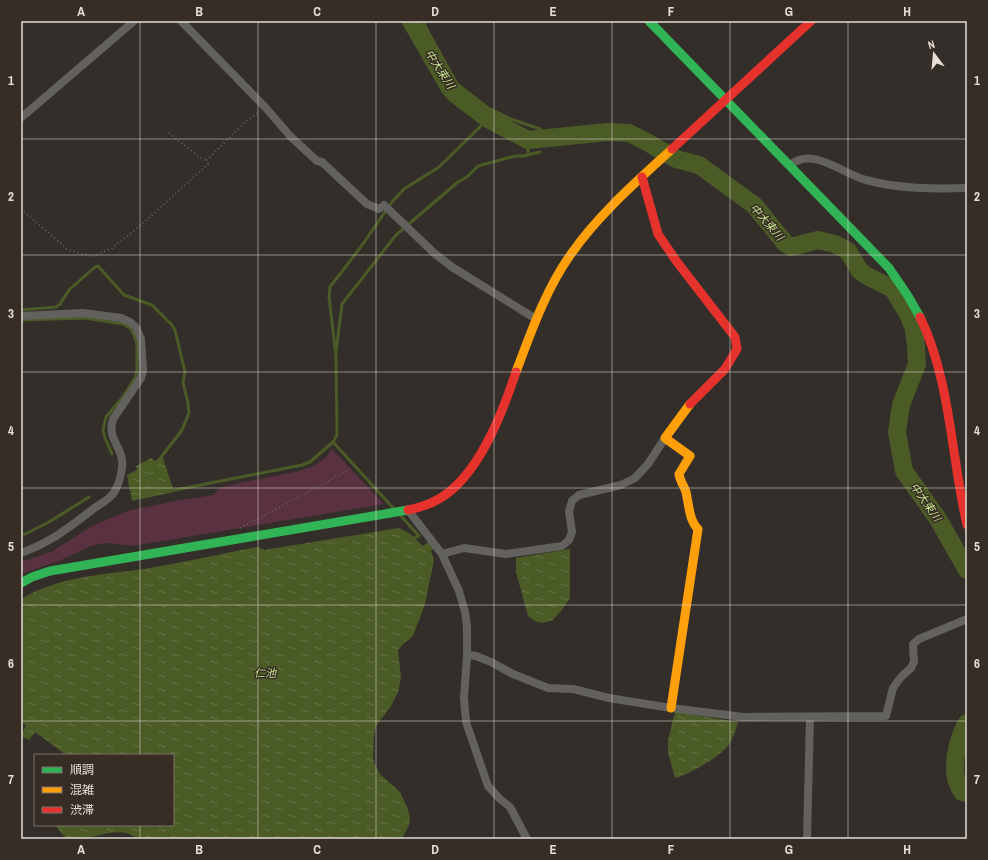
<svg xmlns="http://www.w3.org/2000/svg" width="988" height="860" viewBox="0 0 988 860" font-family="'Archivo Narrow','Noto Sans JP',sans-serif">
  <defs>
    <pattern id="water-ripples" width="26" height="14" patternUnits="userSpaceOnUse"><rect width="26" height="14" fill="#4b5b26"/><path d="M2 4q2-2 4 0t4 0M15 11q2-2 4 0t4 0" fill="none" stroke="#657245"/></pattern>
  </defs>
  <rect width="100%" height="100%" fill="#332e29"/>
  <path fill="#593141" d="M332 449 384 504 133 546 106 543 91 546 59 561 21 574V562L51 552 92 526 127 511 175 501 213 495 221 487 299 471 314 466 326 457Z"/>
  <g fill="url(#water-ripples)">
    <path d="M160 457 163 458 174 492 132 501 127 475 137 470 136 466 151 458 155 461Z"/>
    <path d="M399 528 409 533 423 546 428 542 434 548 431 551 434 560 425 604 413 636 402 645 398 650 401 678 398 692 391 706 376 726 374 735 373 759 376 767 380 774 400 792 407 807 410 817 409 825 402 839H137C124 826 100 835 85 839 80 840 72 839 66 839L55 825H173V755H66L35 732 29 740 21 736 26 725 21 723V599C60 576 101 575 144 569 182 563 220 554 258 547L264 550Z"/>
    <path d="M570 549V598L561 611 553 620 542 623 535 621 528 616 516 572V558Z"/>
    <path d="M675 712 738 722C736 729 734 736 730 743 722 756 690 774 675 778L668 753V740Z"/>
  </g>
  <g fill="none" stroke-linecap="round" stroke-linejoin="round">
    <g stroke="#4b5b26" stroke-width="3">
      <path d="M425 21V26L457 84 488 108 511 119 540 129"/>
      <path d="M528 155V140"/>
      <path d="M21 310 56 307 60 304 69 290 95 267 98 266 124 295 152 305 172 325 175 330 185 372 183 382 188 403 189 413 182 430 159 460"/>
      <path d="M21 320 85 318 123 324 130 328 134 335 137 344V370L135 378 122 398 106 417 103 430 105 438 112 454"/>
      <path d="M336 352 342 304 396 235 458 182 467 177 478 166 515 156H523L540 152"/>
      <path d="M170 491 302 465 310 462 333 442"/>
      <path d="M395 510 333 442 337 435 336 356 329 297 330 287 360 248 392 202 404 189 439 167 488 119"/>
      <path d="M400 515 419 536 411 539"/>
      <path d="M21 534H25L49 522 89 497"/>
    </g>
    <g stroke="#4b5b26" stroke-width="18">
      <path d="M411 21 449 87 455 94 488 119 528 140 608 132 629 133 645 141 676 159 699 165 754 205 785 243 791 247 818 240 835 244 848 251 860 271 867 276 893 289 908 314 914 329 916 347 917 364 901 405 897 432 904 471 938 519 967 570"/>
      <path d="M967 723C958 738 953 760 956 778 957 783 960 788 962 792L967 793"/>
    </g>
    <g stroke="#615f5d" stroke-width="2" stroke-dasharray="1 3" stroke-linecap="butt">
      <path d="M169 133 202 159 207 160"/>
      <path d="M21 209 67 249 82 254 93 256 111 249 140 226 208 164 207 160 246 121 259 112"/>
      <path d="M240 528 347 471"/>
    </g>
    <g stroke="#63615e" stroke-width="8">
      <path d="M181 21 265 107 290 136 317 161 322 162 367 204 379 209 384 205 386 207 434 253 452 267 536 319"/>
      <path d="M21 116 22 117 134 21"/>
      <path d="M790 165C814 146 842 174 866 180 899 189 933 189 967 188"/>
      <path d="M21 316 83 313 121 318 130 322 136 327 141 339 143 370 141 378 113 419C107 437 120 445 122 460 123 470 119 487 112 495 107 501 98 505 92 510 67 529 51 542 21 553"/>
      <path d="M408 510 442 554 459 591 465 612 467 626V655L464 698 466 722 488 786 500 799 510 807 527 839"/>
      <path d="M442 554 464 548 506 554 562 546 569 540 572 532 569 511 572 501 579 495 621 485 635 478 648 464 665 438"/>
      <path d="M467 655 476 656 491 662 513 674 548 688 573 689 609 698 671 708 743 717 886 716 893 688 901 677 911 668 914 662 913 644 919 639 967 619"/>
      <path d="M807 839 810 717"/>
    </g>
    <g stroke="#30b455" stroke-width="9">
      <path d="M649 21 889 268 908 296 920 317"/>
      <path d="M21 583 32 577 50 571 408 510"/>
    </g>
    <g stroke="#ff9f0a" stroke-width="9">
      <path d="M516 372C531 332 546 289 571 254 599 214 636 182 672 149"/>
      <path d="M671 708 698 529C689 520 689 505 686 492 684 486 680 481 679 474L690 456 665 438 690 404"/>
    </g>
    <g stroke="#e5322d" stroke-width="9">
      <path d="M672 149 811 21"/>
      <path d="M642 177 658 234 677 262 735 337 737 349 725 369 690 404"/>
      <path d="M920 317C951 381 951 457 967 525"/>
      <path d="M408 510C418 508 428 505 437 500 478 478 502 414 516 372"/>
    </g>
  </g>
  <path fill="none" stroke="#e4ddd8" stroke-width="1" stroke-opacity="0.55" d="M140 21V755M258 21V839M376 21V839M494 21V839M612 21V839M730 21V839M848 21V839M21 139H967M21 255H967M21 372H967M21 488H967M21 605H967M21 721H967M140 825V839"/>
  <g text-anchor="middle" stroke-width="3" stroke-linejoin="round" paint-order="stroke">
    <g font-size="11" font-style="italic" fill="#c6e38e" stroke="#372d25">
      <text transform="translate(440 69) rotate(57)" y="4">中大束川</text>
      <text transform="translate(767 222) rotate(49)" y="4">中大束川</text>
      <text transform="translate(926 502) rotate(55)" y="4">中大束川</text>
      <text x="265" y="677">仁池</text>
    </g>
  </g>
  <rect width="988" height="860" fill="none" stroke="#372d25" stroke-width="44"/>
  <rect x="34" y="754" width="140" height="72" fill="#372d25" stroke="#7c736d"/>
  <rect x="42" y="767" width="20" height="6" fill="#30b455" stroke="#7c736d"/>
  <text x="70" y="774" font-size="12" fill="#e4ddd8">順調</text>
  <rect x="42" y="787" width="20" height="6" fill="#ff9f0a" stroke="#7c736d"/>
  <text x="70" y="794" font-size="12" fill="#e4ddd8">混雑</text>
  <rect x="42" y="807" width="20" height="6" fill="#e5322d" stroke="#7c736d"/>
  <text x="70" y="814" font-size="12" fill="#e4ddd8">渋滞</text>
  <g transform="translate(934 54) rotate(344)" stroke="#372d25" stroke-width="3" paint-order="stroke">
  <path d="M0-3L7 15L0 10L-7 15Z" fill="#e4ddd8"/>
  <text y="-6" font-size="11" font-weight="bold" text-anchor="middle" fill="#e4ddd8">N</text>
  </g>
  <rect x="22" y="22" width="944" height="816" fill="none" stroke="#e4ddd8" stroke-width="1.5"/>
  <g font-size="13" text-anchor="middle" font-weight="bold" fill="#e4ddd8">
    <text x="81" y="16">A</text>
    <text x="199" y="16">B</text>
    <text x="317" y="16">C</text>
    <text x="435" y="16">D</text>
    <text x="553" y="16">E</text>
    <text x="671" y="16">F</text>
    <text x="789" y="16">G</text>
    <text x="907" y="16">H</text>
    <text x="11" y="85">1</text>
    <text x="977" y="85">1</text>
    <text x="11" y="201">2</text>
    <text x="977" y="201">2</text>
    <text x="11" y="318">3</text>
    <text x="977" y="318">3</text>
    <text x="11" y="435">4</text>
    <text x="977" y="435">4</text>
    <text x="11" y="551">5</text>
    <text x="977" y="551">5</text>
    <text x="11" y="668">6</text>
    <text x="977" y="668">6</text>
    <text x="11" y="784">7</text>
    <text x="977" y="784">7</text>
    <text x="81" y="854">A</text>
    <text x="199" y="854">B</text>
    <text x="317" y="854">C</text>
    <text x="435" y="854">D</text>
    <text x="553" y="854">E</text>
    <text x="671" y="854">F</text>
    <text x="789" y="854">G</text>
    <text x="907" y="854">H</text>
  </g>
</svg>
